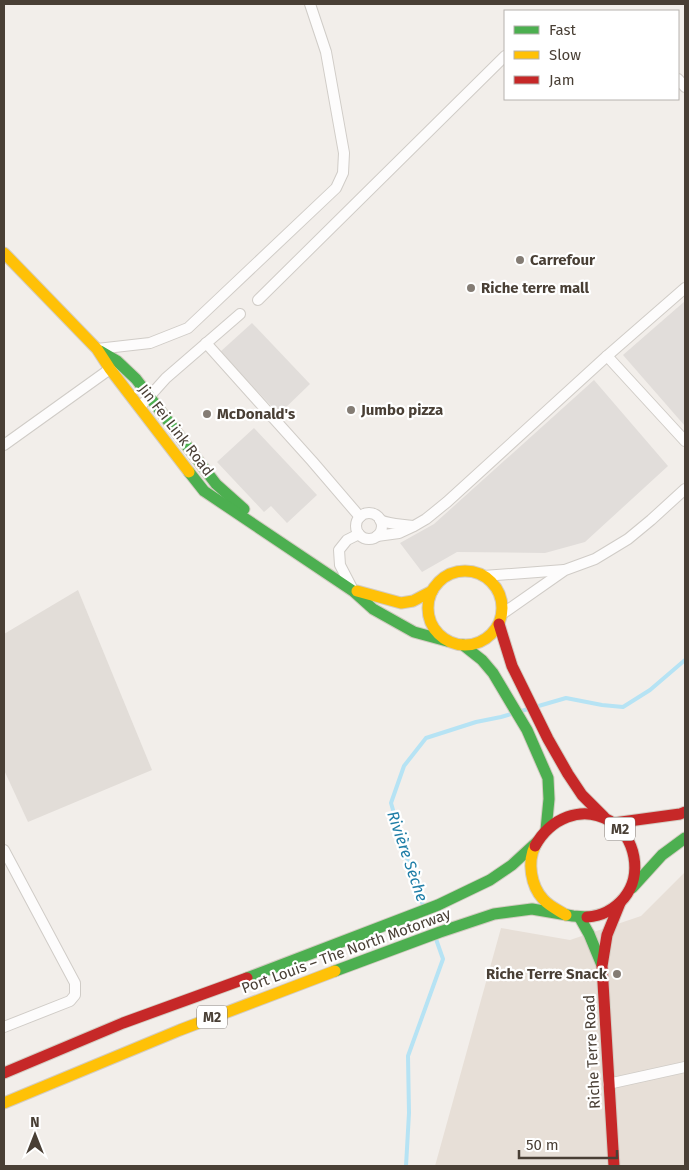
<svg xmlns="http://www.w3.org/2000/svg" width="689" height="1170" viewBox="0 0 689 1170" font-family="'Fira Sans',sans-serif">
  <rect width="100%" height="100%" fill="#f2eeea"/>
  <path fill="#e7dfd7" d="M685 872V1166H435L501 928 570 940 641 916Z"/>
  <path fill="#e2ddd8" d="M78 590 152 770 28 822 4 770V634Z"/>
  <g fill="#e1ddda">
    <path d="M685 301V426L623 355Z"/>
    <path d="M252 323 310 384 279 414 220 352Z"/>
    <path d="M594 380 668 466 585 542 545 553 457 552 422 572 400 543 434 524Z"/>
    <path d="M254 428 317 495 287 523 271 506 264 512 217 462Z"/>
  </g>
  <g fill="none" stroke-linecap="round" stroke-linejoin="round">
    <g stroke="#b6e3f4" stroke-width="4">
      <path d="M423 905 411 872 391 803 404 766 426 738 476 722 501 717 566 698 602 705 623 707 650 690 685 660"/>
      <path d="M406 1166 409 1113 408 1056 443 959 436 939"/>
    </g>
    <g stroke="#d0ccc7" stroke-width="12">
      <g id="street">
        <path d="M678 79 685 87"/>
        <path d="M258 300 505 56"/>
        <path d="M206 343 312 461 360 517"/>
        <path d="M97 349 150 343 188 328 336 188 343 173 344 153 326 52 310 4"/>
        <path d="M607 356 685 441"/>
        <path d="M140 407 166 378 240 314"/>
        <path d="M4 445 110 369"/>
        <circle cx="369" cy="526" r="13"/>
        <path d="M380 520C391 525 401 524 413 526"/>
        <path d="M377 536 399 533 414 526 426 519 447 502 607 356 685 288"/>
        <path d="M483 576 564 570"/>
        <path d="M353 590 340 565 339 550 347 540 359 534"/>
        <path d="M502 614 565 570 595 559 628 539 651 520 685 489"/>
        <path d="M4 850 75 983V995L70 1001 4 1027"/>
        <path d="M608 1084 685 1067"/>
      </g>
    </g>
    <g stroke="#d3ccc2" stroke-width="13">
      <g id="fast">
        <path d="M100 351 117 361 136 379 216 484 244 509"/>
        <path d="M189 472 204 491 353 591 373 609 414 632 447 641"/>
        <path d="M463 645 482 660 493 673 527 730 548 778 549 799 546 830"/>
        <path d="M632 888 662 855 685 838"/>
        <path d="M580 918 589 934 601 963"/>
        <path d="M335 971 440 932 494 914 532 909 573 916 587 917"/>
        <path d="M247 978 438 905 490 880 512 865 537 842"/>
      </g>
    </g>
    <g stroke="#d3ccc2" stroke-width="13">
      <g id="slow">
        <path d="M4 253 97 349 110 369 189 472"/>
        <circle cx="465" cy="608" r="37"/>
        <path d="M357 591 401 603 413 601 432 591"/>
        <path d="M535 846C527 862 531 886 543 899 549 906 558 910 566 915"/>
        <path d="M4 1103 180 1030 335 971"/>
      </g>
    </g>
    <g stroke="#d3ccc2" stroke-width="13">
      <g id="jam">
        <path d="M499 624 512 666 548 739 568 774 582 795 604 817"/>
        <path d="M614 823 680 814 685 812"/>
        <path d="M535 846C550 819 581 804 610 821 636 837 643 875 624 898 614 910 601 916 587 917"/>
        <path d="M4 1073 123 1023 247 978"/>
        <path d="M614 1166 602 966 607 935 620 903"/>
      </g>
    </g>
    <use href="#street" stroke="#fdfcfc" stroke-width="10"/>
    <use href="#fast" stroke="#4caf50" stroke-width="11"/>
    <use href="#slow" stroke="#ffc107" stroke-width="11"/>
    <use href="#jam" stroke="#c62828" stroke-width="11"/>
  </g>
  <g fill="#847c74" stroke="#fff" stroke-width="2">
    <circle cx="520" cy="260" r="5"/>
    <circle cx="471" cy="288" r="5"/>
    <circle cx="351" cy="410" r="5"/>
    <circle cx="207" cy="414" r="5"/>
    <circle cx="617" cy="974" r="5"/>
  </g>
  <g text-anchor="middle" stroke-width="4.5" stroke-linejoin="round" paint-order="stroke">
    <g fill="#fff" stroke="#807972" stroke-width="1">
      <rect x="605" y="817.5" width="30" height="23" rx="4"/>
      <rect x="197" y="1005.5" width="30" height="23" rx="4"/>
    </g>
    <g font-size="14" font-weight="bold" fill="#493f35">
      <text x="620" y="834">M2</text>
      <text x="212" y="1022">M2</text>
    </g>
    <g font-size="15" font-weight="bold" fill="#493f35" stroke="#fff" text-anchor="start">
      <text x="530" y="265">Carrefour</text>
      <text x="481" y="293">Riche terre mall</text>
      <text x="361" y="415">Jumbo pizza</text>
      <text x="217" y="419">McDonald's</text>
      <text x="607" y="979" text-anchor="end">Riche Terre Snack</text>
    </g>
    <g font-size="15" fill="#493f35" stroke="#fff">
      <text transform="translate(176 430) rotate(52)" y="5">Jin Fei Link Road</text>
      <text transform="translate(346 951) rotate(-20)" y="5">Port Louis – The North Motorway</text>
      <text transform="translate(592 1052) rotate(-93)" y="5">Riche Terre Road</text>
    </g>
    <g font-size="16" font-style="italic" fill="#1f7ea7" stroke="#fff">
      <text transform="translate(408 856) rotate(71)" y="6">Rivière Sèche</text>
    </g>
  </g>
  <rect width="689" height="1170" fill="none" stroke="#493f35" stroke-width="10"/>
  <rect x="504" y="10" width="175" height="90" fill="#ffffff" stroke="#b6b2ae"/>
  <rect x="514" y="26" width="25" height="8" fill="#4caf50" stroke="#b6b2ae"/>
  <text x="549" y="35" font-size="15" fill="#493f35">Fast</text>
  <rect x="514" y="51" width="25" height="8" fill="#ffc107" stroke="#b6b2ae"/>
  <text x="549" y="60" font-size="15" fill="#493f35">Slow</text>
  <rect x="514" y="76" width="25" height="8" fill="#c62828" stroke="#b6b2ae"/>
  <text x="549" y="85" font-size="15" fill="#493f35">Jam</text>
  <g transform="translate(35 1135)" stroke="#ffffff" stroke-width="4" paint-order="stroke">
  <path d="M0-4L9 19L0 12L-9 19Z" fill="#493f35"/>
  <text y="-8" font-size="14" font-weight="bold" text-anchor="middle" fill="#493f35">N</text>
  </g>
  <path d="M519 1150v8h98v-8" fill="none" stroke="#493f35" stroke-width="2.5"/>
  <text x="526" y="1150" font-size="15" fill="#493f35" stroke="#ffffff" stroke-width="4" paint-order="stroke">50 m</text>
</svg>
